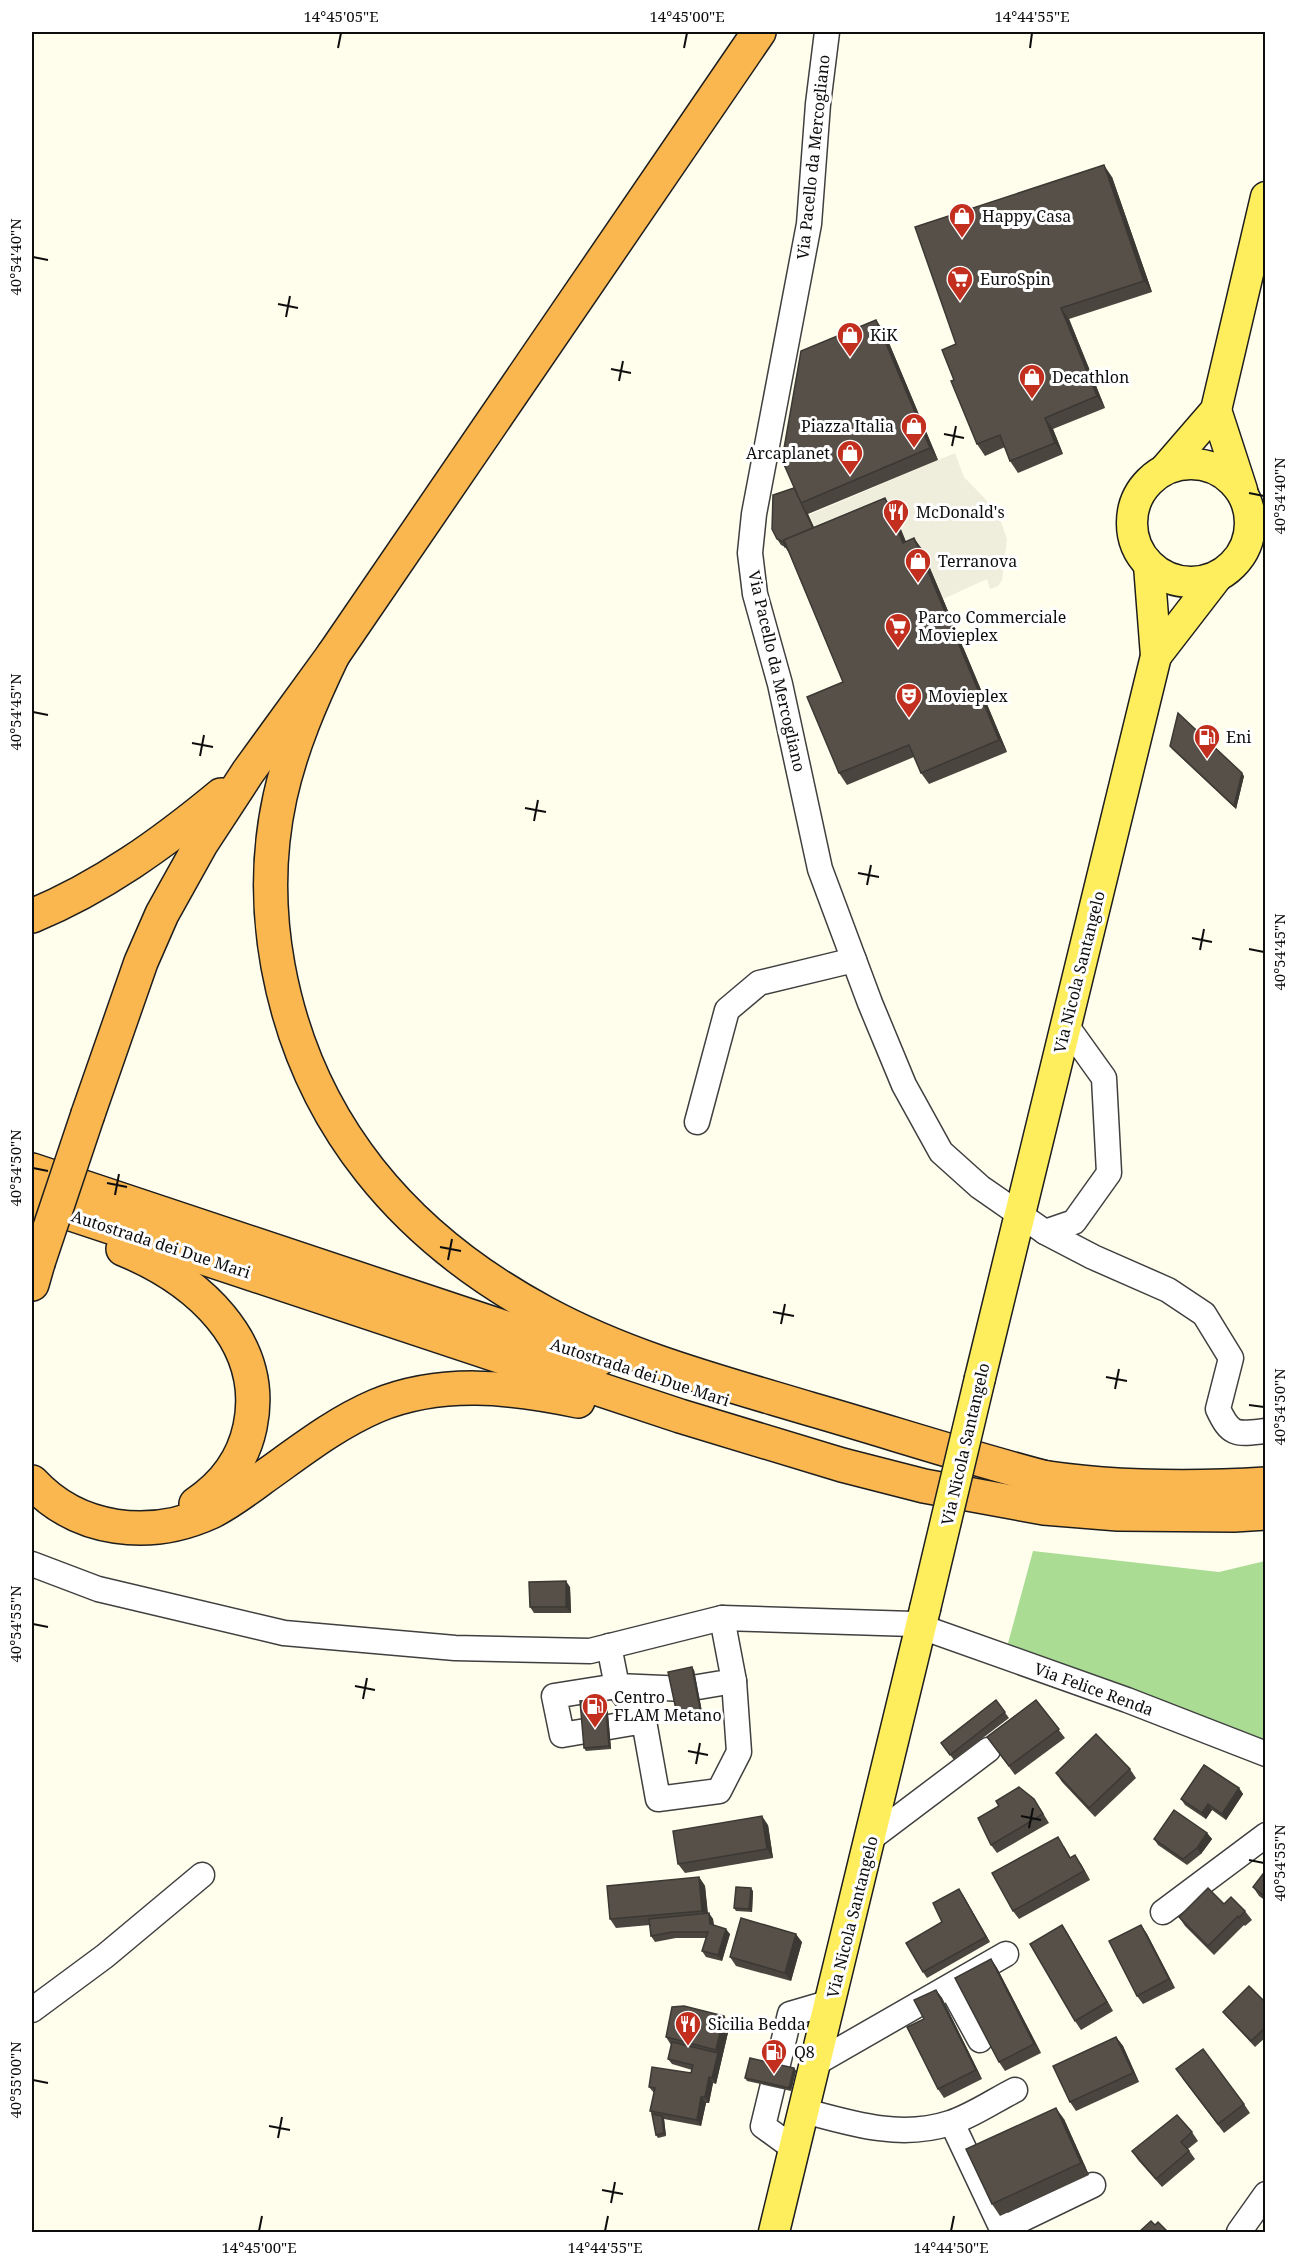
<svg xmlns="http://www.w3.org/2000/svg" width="1297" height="2264" viewBox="0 0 1297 2264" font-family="'Noto Serif',serif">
  <rect width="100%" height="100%" fill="#fffeed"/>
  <path fill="#aadc94" d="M1033 1551 1219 1572 1265 1561V1748L1007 1647Z"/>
  <path fill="#efeddc" d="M955 453 964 477 997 511 1007 539 1002 580 998 586 990 589 987 579 943 599 923 550 819 540 809 515Z"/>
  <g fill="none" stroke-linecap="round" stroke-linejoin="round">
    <g stroke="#404040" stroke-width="27">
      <g id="minor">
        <path d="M827 32 818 104 809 224 754 514 750 553 755 594 780 684 820 869 870 1003 904 1085 941 1152 980 1187 1045 1232 1093 1257 1168 1290 1204 1314 1231 1358 1218 1409C1231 1437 1237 1434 1266 1431"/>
        <path d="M697 1122 727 1010 759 983 854 960"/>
        <path d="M1045 1232 1074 1222 1109 1173 1104 1078 1066 1025"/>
        <path d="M32 1564 98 1589 284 1633 455 1648 590 1651 722 1618 913 1624 1127 1700 1266 1754"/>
        <path d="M609 1646 617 1686 686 1689 734 1681 722 1618"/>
        <path d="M644 1721 617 1686 554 1696 562 1735 644 1721 658 1799 719 1791 739 1752 734 1681"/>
        <path d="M870 1839 988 1750"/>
        <path d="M1163 1912 1266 1835"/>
        <path d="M951 1987 980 2040"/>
        <path d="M32 2010 105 1956 202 1875"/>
        <path d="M816 2063 1006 1954"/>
        <path d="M805 2111C853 2124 901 2139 950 2123 972 2116 995 2100 1015 2090"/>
        <path d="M952 2123 1002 2229 1093 2185"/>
        <path d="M796 2150 763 2126 790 2014 831 2002"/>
        <path d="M1239 2232 1266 2194"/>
      </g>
    </g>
    <g stroke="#1e1e1e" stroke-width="33">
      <g id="major">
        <path d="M1216 410 1242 490"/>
        <circle cx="1191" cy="523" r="59"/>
        <path d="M1165 469 1216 410 1266 197"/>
        <path d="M1156 656 1217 577"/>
        <path d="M980 1378 1156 656 1149 565"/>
        <path d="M774 2232 925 1609"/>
      </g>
    </g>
    <g stroke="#1e1e1e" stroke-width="36">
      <g id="highway">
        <path d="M333 655C311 701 291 747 280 797 268 852 268 911 278 966 307 1124 405 1238 545 1313 628 1358 720 1382 810 1409 890 1432 969 1458 1050 1479"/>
        <path d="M32 916C102 887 163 843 221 795"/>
        <path d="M88 1114 141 962 162 914 201 844 248 772 333 655 759 32"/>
        <path d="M32 1170 599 1359"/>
        <path d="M32 1201 680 1416 842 1465 924 1486 1044 1508 1118 1514 1234 1515 1266 1513"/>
        <path d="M123 1249C196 1279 268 1341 250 1427 243 1460 223 1486 196 1504"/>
        <path d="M32 1284 38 1263"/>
        <path d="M1028 1475C1106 1488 1187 1489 1266 1484"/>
        <path d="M32 1482C78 1532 150 1540 211 1512 229 1503 245 1491 261 1479 298 1453 334 1424 376 1406 441 1379 511 1387 578 1401"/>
      </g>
    </g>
    <use href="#minor" stroke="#fff" stroke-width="24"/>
    <use href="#major" stroke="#feee5e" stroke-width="30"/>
    <use href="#highway" stroke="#fab750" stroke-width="33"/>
    <g stroke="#1e1e1e" stroke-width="33" stroke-linecap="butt">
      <path id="major-bridge" d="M925 1609 980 1378"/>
    </g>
    <g stroke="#1e1e1e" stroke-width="36" stroke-linecap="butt">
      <path id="highway-bridge" d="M38 1263 88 1114"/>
    </g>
    <use href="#major-bridge" stroke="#feee5e" stroke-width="30"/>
    <use href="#highway-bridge" stroke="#fab750" stroke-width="33"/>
  </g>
  <g fill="#4a453f">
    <path d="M1112 177 1152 292 1069 319 1105 408 1053 429 1063 454 1018 473 1010 461 1005 447 985 456 977 444 954 380 956 344Z"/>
    <path d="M884 331 938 460 808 514 814 527 885 498 893 510 906 542 922 549 1007 752 929 784 921 773 914 757 847 785 839 773 843 682 789 553 785 547 781 545 777 539 794 488Z"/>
    <path d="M1170 746 1244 776 1236 809 1172 749Z"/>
    <path d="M570 1587 571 1613H534L530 1607Z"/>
    <path d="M694 1670 703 1717 680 1722 678 1719Z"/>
    <path d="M996 1700 1009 1718 954 1760 941 1743Z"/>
    <path d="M1036 1700 1065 1738 1015 1775 987 1737Z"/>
    <path d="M607 1702 611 1749 586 1751 584 1748Z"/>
    <path d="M1130 1769 1136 1778 1095 1817 1062 1782 1056 1773Z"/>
    <path d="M1239 1788 1243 1794 1226 1820 1212 1810 1206 1819 1185 1805 1181 1799Z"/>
    <path d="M1040 1808 1049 1823 997 1853 991 1845Z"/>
    <path d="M768 1825 773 1858 685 1873 678 1864Z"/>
    <path d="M1207 1833 1212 1839 1201 1854 1187 1865 1158 1845 1154 1839Z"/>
    <path d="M1064 1846 1071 1858 1081 1864 1090 1880 1019 1919 1013 1911Z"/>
    <path d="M1266 1870V1901L1259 1896 1253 1887Z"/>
    <path d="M699 1877 705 1886 708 1913 713 1919 714 1925 730 1934 722 1961 706 1957 702 1951 706 1938H676L655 1942 651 1936 650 1925 616 1928 610 1919Z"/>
    <path d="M753 1891 752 1912 736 1911 734 1908Z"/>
    <path d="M963 1895 990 1942 927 1978 923 1972 942 1922Z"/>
    <path d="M1245 1911 1252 1920 1245 1926 1244 1925 1214 1955 1185 1926 1179 1917Z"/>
    <path d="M1062 1925 1068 1934 1113 2011 1081 2030 1075 2021Z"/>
    <path d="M1141 1925 1147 1934 1175 1988 1143 2004 1137 1996Z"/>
    <path d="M802 1942 791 1981 736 1966 730 1957Z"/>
    <path d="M991 1959 997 1968 1041 2053 1005 2071 999 2062Z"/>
    <path d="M936 1990 942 1998 982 2079 944 2098 938 2089 924 2019Z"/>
    <path d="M1266 2003V2037L1255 2047 1227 2017 1223 2012Z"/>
    <path d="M724 2016 730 2024 716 2084 713 2083 709 2103H706L701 2126 664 2119 666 2136 658 2138 656 2135 652 2114 650 2111 654 2093 649 2087 691 2073 692 2070 672 2064 668 2059 671 2045 666 2037Z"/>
    <path d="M1116 2037 1123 2046 1139 2082 1076 2111 1070 2102Z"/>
    <path d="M794 2068 796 2071 791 2091 747 2081 745 2078Z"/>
    <path d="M1182 2078 1244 2104 1250 2113 1224 2133Z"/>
    <path d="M1064 2119 1089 2175 1000 2216 992 2204Z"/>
    <path d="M1192 2132 1198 2141 1188 2149 1195 2159 1162 2187 1138 2160 1132 2151Z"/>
  </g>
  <g fill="#3c3833">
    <path d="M1104 165 1112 177 1152 292 1144 281Z"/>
    <path d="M1061 308 1069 319 1105 408 1097 396Z"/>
    <path d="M876 320 884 331 938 460 930 448Z"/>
    <path d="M1045 418 1053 429 1063 454 1055 443Z"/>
    <path d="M885 498 893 510 911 554 903 543Z"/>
    <path d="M804 508 808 514 819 540 815 534Z"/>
    <path d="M914 538 922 549 1007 752 999 740Z"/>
    <path d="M1242 773 1244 776 1236 809 1234 806Z"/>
    <path d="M566 1581 570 1587 571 1613 566 1607Z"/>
    <path d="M692 1667 694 1670 703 1717 701 1714Z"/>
    <path d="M605 1699 607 1702 611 1749 609 1746Z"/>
    <path d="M1239 1788 1243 1794 1226 1820 1222 1814Z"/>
    <path d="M1208 1804 1212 1810 1206 1819 1202 1813Z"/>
    <path d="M762 1816 768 1825 773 1858 767 1849Z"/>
    <path d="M1207 1833 1212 1839 1201 1854 1197 1848Z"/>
    <path d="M1075 1855 1081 1864 1090 1880 1084 1871Z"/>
    <path d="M699 1877 705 1886 708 1919 702 1911Z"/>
    <path d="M751 1888 753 1891 752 1912 749 1909Z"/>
    <path d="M959 1889 963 1895 990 1942 986 1937Z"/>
    <path d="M709 1913 713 1919 714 1929 710 1924Z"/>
    <path d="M1062 1925 1068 1934 1113 2011 1107 2002Z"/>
    <path d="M1141 1925 1147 1934 1175 1988 1169 1979Z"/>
    <path d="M726 1929 730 1934 722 1961 718 1955Z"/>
    <path d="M796 1934 802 1942 791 1981 785 1973Z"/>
    <path d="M991 1959 997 1968 1041 2053 1034 2044Z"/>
    <path d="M936 1990 942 1998 982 2079 976 2070Z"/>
    <path d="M724 2016 730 2024 716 2084 712 2078 718 2053 716 2050Z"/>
    <path d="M1116 2037 1123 2046 1139 2082 1133 2073Z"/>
    <path d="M794 2068 796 2071 791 2091 789 2088Z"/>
    <path d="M709 2077 713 2083 709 2103 705 2097Z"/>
    <path d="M701 2097 706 2103 701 2126 697 2120Z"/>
    <path d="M1056 2108 1064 2119 1089 2175 1081 2163Z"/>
    <path d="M662 2116 664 2119 666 2136 664 2133Z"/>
  </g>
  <g fill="#565049" stroke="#3c3833" stroke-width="1.5">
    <path d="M1104 165 1144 281 1061 308 1097 396 1045 418 1055 443 1010 461 1000 435 977 444 951 381 954 380 942 350 956 344 915 227Z"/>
    <path d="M876 320 930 448 801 503 782 460 801 351Z"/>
    <path d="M794 488 813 528 784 540 787 546 785 547 784 542 777 539 772 529 773 495Z"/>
    <path d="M885 498 903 543 914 538 999 740 921 773 909 745 839 773 807 697 843 682 784 540Z"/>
    <path d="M1178 713 1242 773 1234 806 1170 746Z"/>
    <path d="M566 1581V1607H530L529 1582Z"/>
    <path d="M692 1667 701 1714 678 1719 668 1672Z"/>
    <path d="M605 1699 609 1746 584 1748 580 1701Z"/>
    <path d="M996 1700 1005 1712 950 1755 941 1743Z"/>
    <path d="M1036 1700 1059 1729 1009 1766 987 1737Z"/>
    <path d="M1096 1734 1130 1769 1089 1808 1056 1773Z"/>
    <path d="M1204 1765 1239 1788 1222 1814 1208 1804 1202 1813 1181 1799Z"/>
    <path d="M1019 1787 1034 1799 1043 1814 991 1845 978 1818 999 1806 996 1801Z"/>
    <path d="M1174 1810 1207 1833 1197 1848 1183 1859 1154 1839Z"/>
    <path d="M762 1816 767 1849 678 1864 673 1831Z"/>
    <path d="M1058 1837 1070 1858 1075 1855 1084 1871 1013 1911 992 1873Z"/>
    <path d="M1266 1870V1897L1253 1887Z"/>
    <path d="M699 1877 702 1911 610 1919 607 1886Z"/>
    <path d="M736 1887 751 1888 749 1909 734 1908Z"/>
    <path d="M1208 1888 1224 1904 1231 1897 1245 1911 1239 1918 1238 1916 1208 1946 1179 1917Z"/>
    <path d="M959 1889 986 1937 923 1972 906 1943 942 1922 933 1903Z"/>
    <path d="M709 1913 710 1924 726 1929 718 1955 702 1951 708 1932H672L651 1936 649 1919Z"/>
    <path d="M741 1918 796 1934 785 1973 730 1957Z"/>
    <path d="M1062 1925 1107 2002 1075 2021 1030 1944Z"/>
    <path d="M1141 1925 1169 1979 1137 1996 1109 1941Z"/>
    <path d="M991 1959 1034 2044 999 2062 955 1978Z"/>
    <path d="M1249 1986 1266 2003V2027L1251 2041 1223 2012Z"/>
    <path d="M936 1990 976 2070 938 2089 907 2027 924 2019 914 2000Z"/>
    <path d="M684 2006 724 2016 716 2050 666 2037 672 2007Z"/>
    <path d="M1116 2037 1133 2073 1070 2102 1053 2066Z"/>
    <path d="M672 2042 718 2053 712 2078 709 2077 705 2097H701L697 2120 650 2111 655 2088 649 2087 652 2067 691 2073 693 2065 668 2059Z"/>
    <path d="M1203 2049 1244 2104 1218 2124 1176 2069Z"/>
    <path d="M750 2058 794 2068 789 2088 745 2078Z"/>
    <path d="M1056 2108 1081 2163 992 2204 966 2149Z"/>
    <path d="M652 2114 662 2116 664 2133 656 2135Z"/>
    <path d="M1177 2115 1192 2132 1181 2142 1189 2151 1156 2179 1132 2151Z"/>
    <path d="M1151 2221 1155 2225 1158 2222 1168 2232H1139Z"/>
  </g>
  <path fill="none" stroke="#0d0d0d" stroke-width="2" d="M338 48 341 33M684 48 687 33M1030 48 1032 33M33 257 48 260M278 304 298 308M286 317 290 296M611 369 631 373M619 381 623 361M944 434 964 438M952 446 956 426M1249 493 1264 496M33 712 48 715M192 743 213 747M200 756 204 735M525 808 546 812M534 821 538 800M858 873 879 877M867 885 871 865M1192 938 1212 942M1249 949 1264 952M1200 950 1204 929M33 1168 48 1171M107 1183 127 1187M115 1195 119 1174M440 1247 461 1251M448 1260 452 1239M773 1312 794 1316M781 1324 785 1304M1106 1377 1127 1381M1115 1389 1119 1369M1249 1405 1264 1407M33 1624 48 1627M355 1686 375 1690M363 1699 367 1678M688 1751 708 1755M696 1764 700 1743M1021 1816 1041 1820M1029 1828 1033 1808M1249 1860 1264 1863M33 2080 48 2083M269 2126 290 2130M278 2138 282 2117M602 2190 623 2194M611 2203 615 2182M259 2231 262 2216M605 2231 608 2216M951 2231 954 2216"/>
  <defs>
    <g id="shop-pin" transform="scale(1.35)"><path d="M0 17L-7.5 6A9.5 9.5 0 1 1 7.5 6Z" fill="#c32f1f" stroke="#fff"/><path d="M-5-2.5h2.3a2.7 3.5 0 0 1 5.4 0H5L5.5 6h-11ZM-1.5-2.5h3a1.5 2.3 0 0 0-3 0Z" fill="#fff"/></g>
    <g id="supermarket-pin" transform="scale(1.35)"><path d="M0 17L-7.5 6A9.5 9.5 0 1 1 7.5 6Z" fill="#c32f1f" stroke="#fff"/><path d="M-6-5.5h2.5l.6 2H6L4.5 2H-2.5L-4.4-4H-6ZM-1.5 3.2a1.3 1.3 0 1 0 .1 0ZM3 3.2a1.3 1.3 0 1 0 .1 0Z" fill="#fff"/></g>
    <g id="restaurant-pin" transform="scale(1.35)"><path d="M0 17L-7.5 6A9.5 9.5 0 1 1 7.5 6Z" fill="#c32f1f" stroke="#fff"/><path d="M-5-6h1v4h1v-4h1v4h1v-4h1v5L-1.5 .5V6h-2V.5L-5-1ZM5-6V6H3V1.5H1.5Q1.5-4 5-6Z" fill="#fff"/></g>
    <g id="theatre-pin" transform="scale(1.35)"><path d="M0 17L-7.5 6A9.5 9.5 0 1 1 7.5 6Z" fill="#c32f1f" stroke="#fff"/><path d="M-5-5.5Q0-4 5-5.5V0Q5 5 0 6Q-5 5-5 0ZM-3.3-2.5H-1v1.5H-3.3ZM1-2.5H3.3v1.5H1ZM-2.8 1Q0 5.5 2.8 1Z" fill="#fff"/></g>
    <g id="fuel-pin" transform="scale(1.35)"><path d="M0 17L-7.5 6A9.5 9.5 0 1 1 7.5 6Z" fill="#c32f1f" stroke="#fff"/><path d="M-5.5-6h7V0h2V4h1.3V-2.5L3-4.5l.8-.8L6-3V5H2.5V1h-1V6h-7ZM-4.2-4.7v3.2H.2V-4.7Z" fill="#fff"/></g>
  </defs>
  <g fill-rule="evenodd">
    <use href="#shop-pin" x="962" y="216"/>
    <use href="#supermarket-pin" x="960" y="279"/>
    <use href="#shop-pin" x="850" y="335"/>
    <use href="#shop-pin" x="1032" y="377"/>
    <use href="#shop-pin" x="914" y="426"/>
    <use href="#shop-pin" x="850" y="453"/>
    <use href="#restaurant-pin" x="896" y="512"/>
    <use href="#shop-pin" x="918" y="561"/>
    <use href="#supermarket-pin" x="898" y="626"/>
    <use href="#theatre-pin" x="909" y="696"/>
    <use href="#fuel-pin" x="1207" y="737"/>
    <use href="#fuel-pin" x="595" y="1706"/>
    <use href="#restaurant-pin" x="688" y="2024"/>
    <use href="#fuel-pin" x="774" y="2052"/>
  </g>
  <g text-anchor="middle" stroke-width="6" stroke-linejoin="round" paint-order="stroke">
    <g font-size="16" fill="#0d0d0d" stroke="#fff">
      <text transform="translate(813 157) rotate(-84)" y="6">Via Pacello da Mercogliano</text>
      <text transform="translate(777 671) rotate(77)" y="6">Via Pacello da Mercogliano</text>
      <text transform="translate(1079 972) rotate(-76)" y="6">Via Nicola Santangelo</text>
      <text transform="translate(161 1244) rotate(18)" y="6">Autostrada dei Due Mari</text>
      <text transform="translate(640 1372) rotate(18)" y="6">Autostrada dei Due Mari</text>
      <text transform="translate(965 1444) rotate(-77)" y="6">Via Nicola Santangelo</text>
      <text transform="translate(1094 1689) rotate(20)" y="6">Via Felice Renda</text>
      <text transform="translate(852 1917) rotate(-76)" y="6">Via Nicola Santangelo</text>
    </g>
    <g font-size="16" fill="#0d0d0d" stroke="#fff" text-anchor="start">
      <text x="982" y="222">Happy Casa</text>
      <text x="980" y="285">EuroSpin</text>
      <text x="870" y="341">KiK</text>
      <text x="1052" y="383">Decathlon</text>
      <text x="894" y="432" text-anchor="end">Piazza Italia</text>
      <text x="830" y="459" text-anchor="end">Arcaplanet</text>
      <text x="916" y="518">McDonald's</text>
      <text x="938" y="567">Terranova</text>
      <text x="918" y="623">Parco Commerciale<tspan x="918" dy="18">Movieplex</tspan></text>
      <text x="928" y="702">Movieplex</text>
      <text x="1226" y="743">Eni</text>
      <text x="614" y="1703">Centro<tspan x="614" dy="18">FLAM Metano</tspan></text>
      <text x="708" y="2030">Sicilia Bedda</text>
      <text x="794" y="2058">Q8</text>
    </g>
  </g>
  <rect width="1297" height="2264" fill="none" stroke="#ffffff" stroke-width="66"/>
  <rect x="33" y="33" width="1231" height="2198" fill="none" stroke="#0d0d0d" stroke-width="2"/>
  <g font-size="15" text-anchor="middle" fill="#0d0d0d">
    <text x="341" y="22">14°45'05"E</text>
    <text x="687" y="22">14°45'00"E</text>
    <text x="1032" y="22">14°44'55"E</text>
    <text transform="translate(16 257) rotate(-90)" y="5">40°54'40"N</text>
    <text transform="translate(1280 496) rotate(-90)" y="5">40°54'40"N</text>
    <text transform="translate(16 712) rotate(-90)" y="5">40°54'45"N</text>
    <text transform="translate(1280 952) rotate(-90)" y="5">40°54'45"N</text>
    <text transform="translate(16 1168) rotate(-90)" y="5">40°54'50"N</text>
    <text transform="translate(1280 1407) rotate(-90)" y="5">40°54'50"N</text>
    <text transform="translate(16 1624) rotate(-90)" y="5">40°54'55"N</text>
    <text transform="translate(1280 1863) rotate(-90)" y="5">40°54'55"N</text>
    <text transform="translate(16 2080) rotate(-90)" y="5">40°55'00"N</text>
    <text x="259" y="2253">14°45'00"E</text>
    <text x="605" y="2253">14°44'55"E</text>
    <text x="951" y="2253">14°44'50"E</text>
  </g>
</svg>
